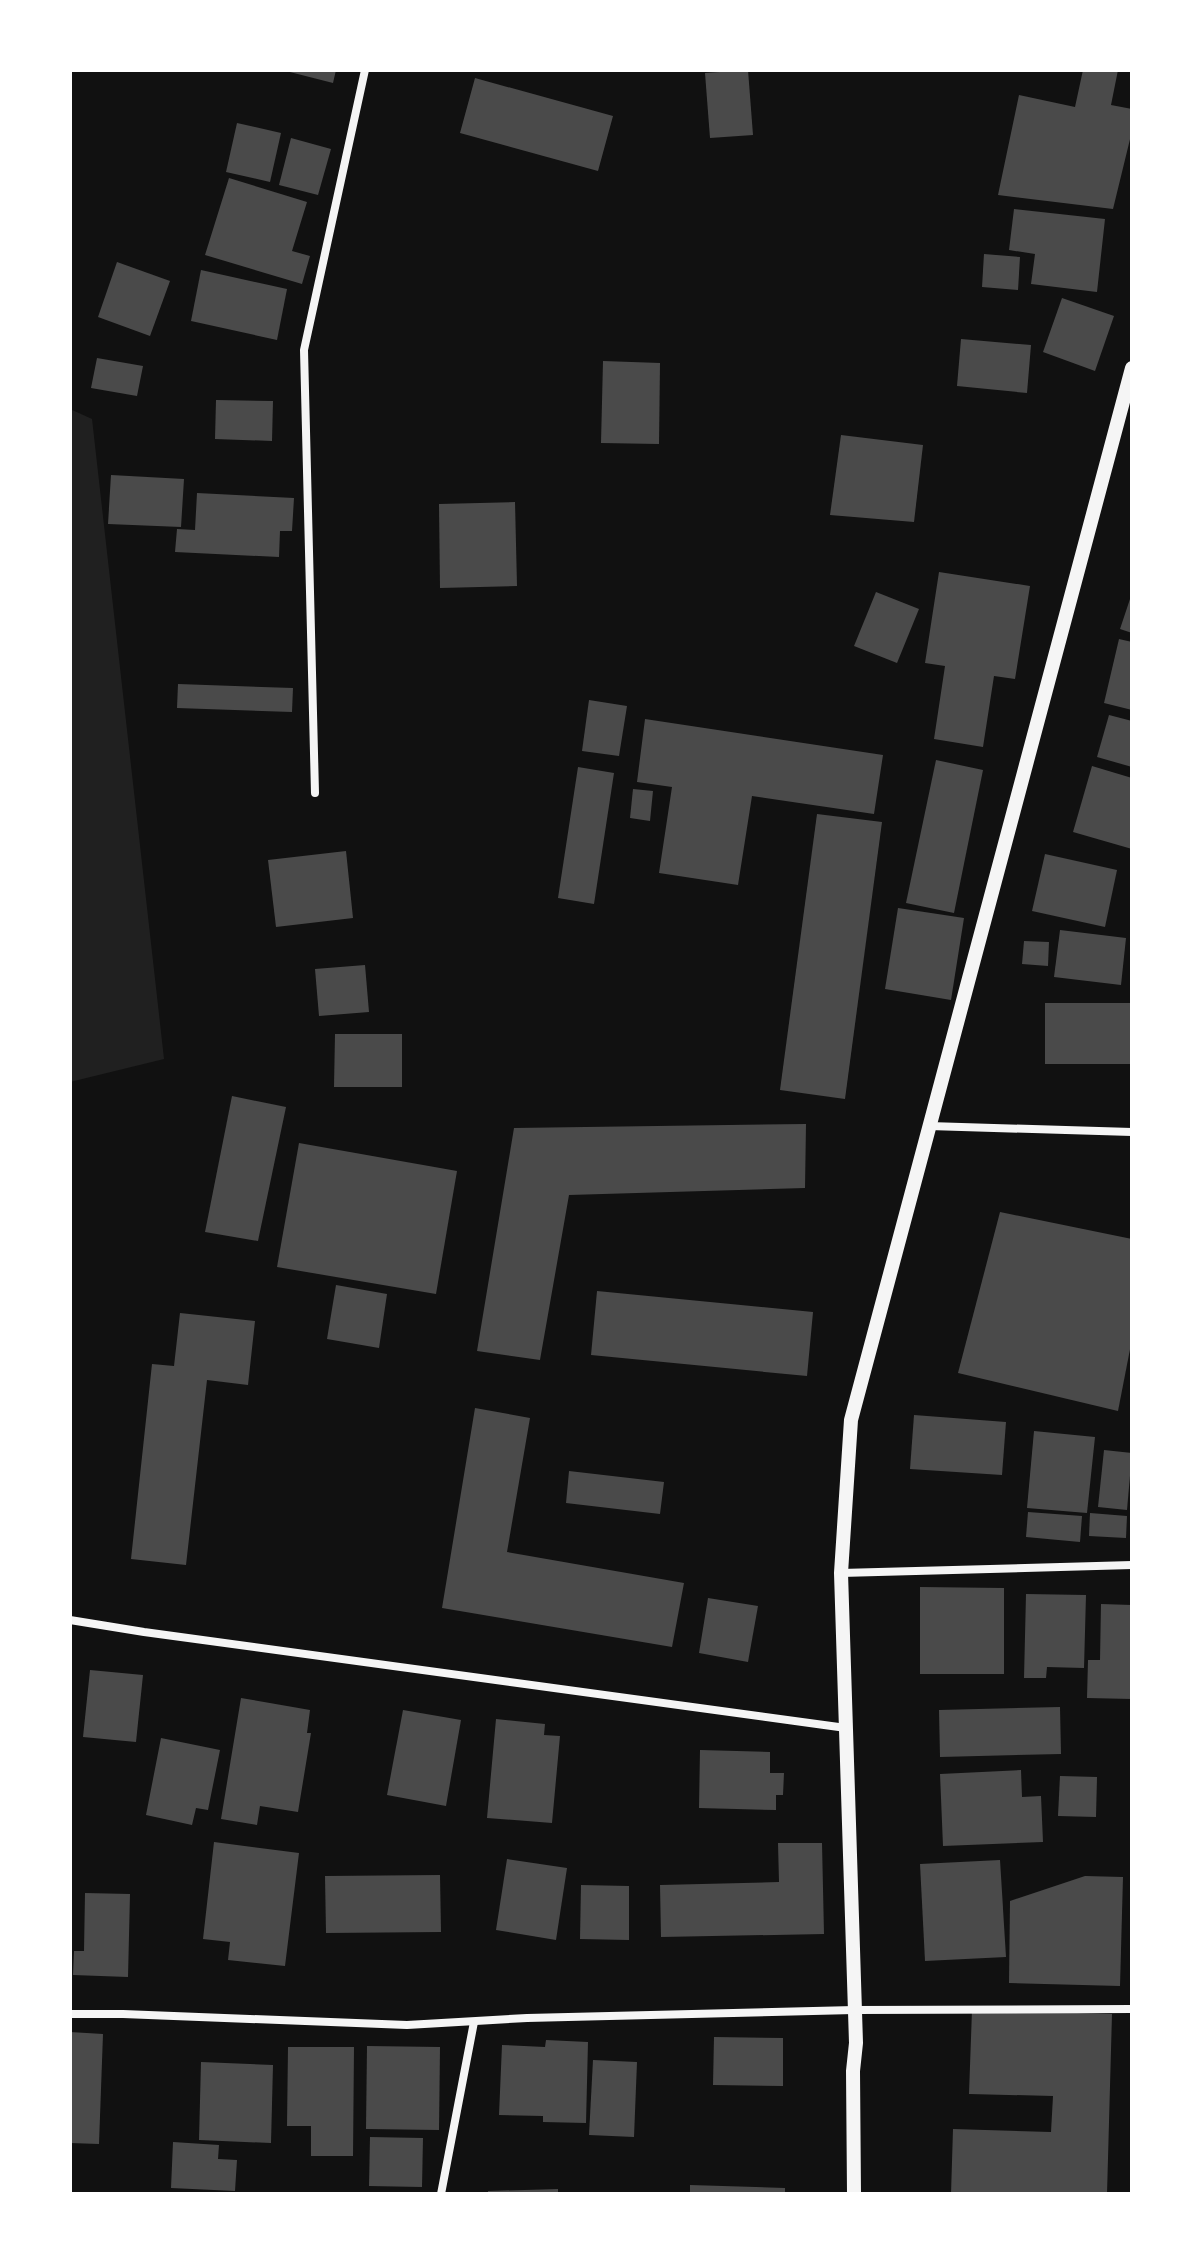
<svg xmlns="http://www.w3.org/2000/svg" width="1202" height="2264" viewBox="0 0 1202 2264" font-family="'Roboto Condensed',sans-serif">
  <rect width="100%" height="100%" fill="#111"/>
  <path fill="#202020" d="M70 409 92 419 164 1059 70 1082Z"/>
  <g fill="#4a4a4a">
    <path d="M282 70H336L333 83Z"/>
    <path d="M748 70 753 135 710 138 705 73Z"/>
    <path d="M1083 70H1118L1111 105 1132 109V131L1113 209 998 195 1019 95 1075 107Z"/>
    <path d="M475 78 613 116 598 171 460 133Z"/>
    <path d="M237 123 281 133 270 182 226 172Z"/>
    <path d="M291 138 331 149 318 195 279 185Z"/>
    <path d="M229 178 307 202 292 251 310 256 302 284 205 255Z"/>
    <path d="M1014 209 1105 219 1097 292 1031 284 1035 254 1009 250Z"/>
    <path d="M984 254 1020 257 1018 290 982 287Z"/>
    <path d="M117 262 170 281 150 336 98 317Z"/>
    <path d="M201 270 287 289 277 340 191 321Z"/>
    <path d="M1062 298 1114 316 1095 371 1043 352Z"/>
    <path d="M961 339 1031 345 1027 393 957 386Z"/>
    <path d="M97 358 143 366 137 396 91 388Z"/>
    <path d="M603 361 660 363 659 444 601 443Z"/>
    <path d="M216 400 273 401 272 441 215 439Z"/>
    <path d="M841 435 923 445 914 522 830 515Z"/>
    <path d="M111 475 184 479 181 527 108 524Z"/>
    <path d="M197 493 294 498 292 531H280L279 557 175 552 177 529 195 530Z"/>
    <path d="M515 502 517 586 440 588 439 504Z"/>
    <path d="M939 572 1030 586 1015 679 994 676 983 747 934 739 945 666 925 663Z"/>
    <path d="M876 592 919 609 897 663 854 646Z"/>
    <path d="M1132 593V633L1120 629Z"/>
    <path d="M1119 639 1132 642V710L1104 703Z"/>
    <path d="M178 684 293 688 292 712 177 708Z"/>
    <path d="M589 700 627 706 619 756 582 751Z"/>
    <path d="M1109 715 1132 721V767L1097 757Z"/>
    <path d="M645 719 883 755 874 814 752 796 738 885 659 873 672 787 637 782Z"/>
    <path d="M936 760 983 770 954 913 906 903Z"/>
    <path d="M1092 766 1132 778V849L1073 832Z"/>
    <path d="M578 767 614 773 594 904 558 898Z"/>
    <path d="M633 789 653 791 650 821 630 818Z"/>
    <path d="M817 814 882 822 845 1099 780 1090Z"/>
    <path d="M346 851 353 918 276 927 268 860Z"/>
    <path d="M1045 854 1117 870 1105 927 1032 911Z"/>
    <path d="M898 908 964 918 951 1000 885 989Z"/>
    <path d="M1060 930 1126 938 1121 985 1054 977Z"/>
    <path d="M1024 941 1049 942 1048 966 1022 964Z"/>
    <path d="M365 965 369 1012 319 1016 315 969Z"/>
    <rect x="1045" y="1003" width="87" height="61"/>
    <path d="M335 1034H402V1087H334Z"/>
    <path d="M232 1096 286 1107 258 1241 205 1232Z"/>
    <path d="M806 1124 805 1188 569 1195 540 1360 477 1351 514 1128Z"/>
    <path d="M299 1143 457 1171 436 1294 277 1267Z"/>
    <path d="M1000 1212 1132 1239V1339L1118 1411 958 1373Z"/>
    <path d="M336 1285 387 1294 379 1348 327 1339Z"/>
    <path d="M597 1291 813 1312 807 1376 591 1355Z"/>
    <path d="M180 1313 255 1321 248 1385 207 1380 186 1565 131 1559 152 1364 174 1366Z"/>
    <path d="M475 1408 530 1418 507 1552 684 1583 672 1647 442 1608Z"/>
    <path d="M914 1415 1006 1422 1002 1475 910 1469Z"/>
    <path d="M1034 1431 1095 1437 1087 1513 1027 1508Z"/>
    <path d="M1104 1450 1132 1453 1127 1510 1098 1507Z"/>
    <path d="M569 1471 664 1482 660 1514 566 1503Z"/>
    <path d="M1028 1512 1082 1516 1080 1542 1026 1537Z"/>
    <path d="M1090 1513 1127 1516 1126 1538 1089 1536Z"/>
    <path d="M920 1587 1004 1588V1674H920Z"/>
    <path d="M1026 1594 1086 1595 1084 1668 1047 1667 1046 1678H1024Z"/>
    <path d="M708 1598 758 1606 748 1662 699 1653Z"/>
    <path d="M1101 1604 1132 1605V1699L1087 1698 1088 1660H1100Z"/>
    <path d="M90 1670 143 1675 136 1742 83 1737Z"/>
    <path d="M241 1698 310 1710 307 1733H311L298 1812 260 1806 257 1825 221 1819Z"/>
    <path d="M1060 1707 1061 1754 940 1757 939 1710Z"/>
    <path d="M403 1710 461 1720 446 1806 387 1795Z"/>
    <path d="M496 1719 545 1724 544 1735 560 1736 552 1823 487 1818Z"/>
    <path d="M161 1738 220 1750 208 1810 196 1808 192 1825 146 1815Z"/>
    <path d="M700 1750 770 1752V1773H784L783 1795H776V1810L699 1808Z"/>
    <path d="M1021 1770 1022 1797 1041 1796 1043 1842 943 1846 940 1774Z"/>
    <path d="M1060 1776 1097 1777 1096 1817 1058 1816Z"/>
    <path d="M214 1842 299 1853 285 1966 228 1960 230 1942 203 1939Z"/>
    <path d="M778 1843H822L824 1934 661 1937 660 1885 779 1882Z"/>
    <path d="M507 1859 567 1868 556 1940 496 1930Z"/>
    <path d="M1000 1860 1006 1957 925 1961 920 1864Z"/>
    <path d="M440 1875 441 1932 326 1933 325 1876Z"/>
    <path d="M1085 1876 1123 1877 1120 1986 1009 1983 1010 1901Z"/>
    <path d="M581 1885 629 1886V1940L580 1939Z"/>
    <path d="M85 1893 130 1894 128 1977 73 1975 74 1951H84Z"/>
    <path d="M972 2010 1112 2014 1107 2194H951L953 2129 1051 2132 1053 2096 969 2094Z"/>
    <path d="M70 2032 103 2034 99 2144 70 2143Z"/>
    <path d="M714 2037 783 2038V2086L713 2085Z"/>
    <path d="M546 2040 588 2042 586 2123 543 2122V2116L499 2115 502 2045 545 2047Z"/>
    <path d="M367 2046 440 2047 439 2130 366 2129Z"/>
    <path d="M288 2047H354L353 2156H311V2126H287Z"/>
    <path d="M593 2060 637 2062 634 2137 589 2135Z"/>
    <path d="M201 2062 273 2065 271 2143 199 2140Z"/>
    <path d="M370 2137 423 2138 422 2187 369 2186Z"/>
    <path d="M173 2142 219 2145 218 2159 237 2160 235 2191 171 2188Z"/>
    <path d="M690 2185 785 2188V2194H690Z"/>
    <path d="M558 2189V2194H488V2191Z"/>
  </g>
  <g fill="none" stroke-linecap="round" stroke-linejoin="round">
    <g stroke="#f5f5f5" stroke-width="8">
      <path d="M315 793 304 350 365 70"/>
      <path d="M929 1126 1132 1132"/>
      <path d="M841 1573 1132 1565"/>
      <path d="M70 1620 144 1632 846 1728"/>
      <path d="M70 2014H123L407 2025 527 2018 854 2010 1132 2009"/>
      <path d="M441 2194 474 2022"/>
    </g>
    <path stroke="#f5f5f5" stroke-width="14" d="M854 2194 853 2071 856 2043 841 1573 851 1420 1132 368"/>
  </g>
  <rect width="1202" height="2264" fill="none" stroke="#ffffff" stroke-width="144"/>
</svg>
